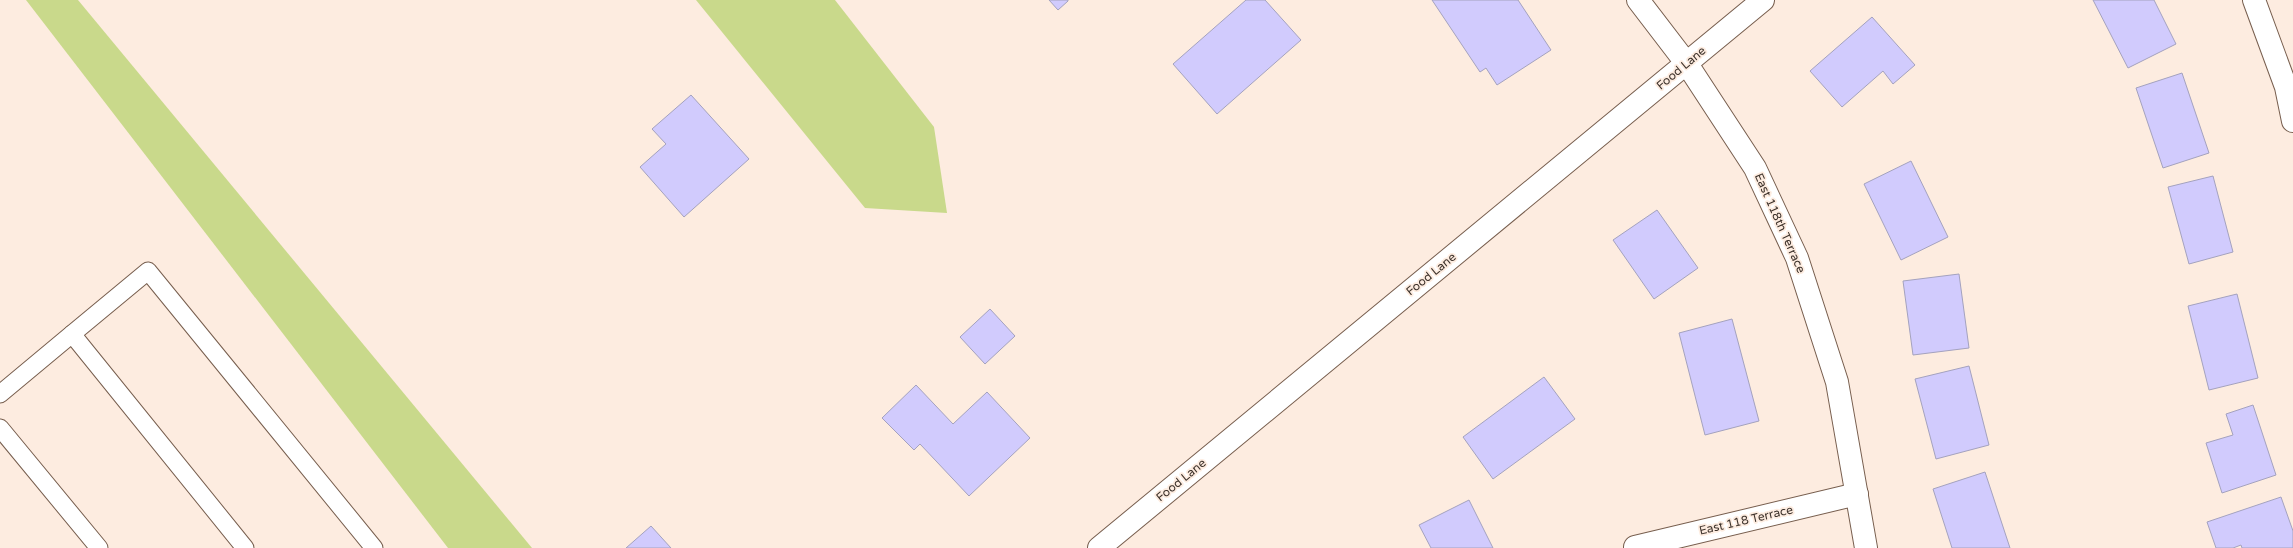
<svg xmlns="http://www.w3.org/2000/svg" width="2293" height="548" viewBox="0 0 2293 548" font-family="'Varela Round',sans-serif">
  <rect width="100%" height="100%" fill="#fdece0"/>
  <g fill="#c9d98b">
    <path d="M26 0H78L532 548H448Z"/>
    <path d="M696 0H835L934 127 947 213 865 208Z"/>
  </g>
  <g fill="#d1cbfd" stroke="#a4a2be">
    <path d="M1049 0H1068V1L1058 10Z"/>
    <path d="M1246 0H1265L1301 40 1217 114 1173 64Z"/>
    <path d="M1432 0H1518L1551 50 1497 85 1486 68 1480 72Z"/>
    <path d="M2093 0H2154L2176 44 2128 68Z"/>
    <path d="M1872 17 1915 65 1893 84 1883 71 1842 107 1810 71Z"/>
    <path d="M2182 73 2209 153 2163 168 2136 88Z"/>
    <path d="M691 95 749 159 684 217 640 167 666 144 652 129Z"/>
    <path d="M1911 161 1948 237 1901 260 1864 184Z"/>
    <path d="M2213 176 2233 252 2189 264 2168 187Z"/>
    <path d="M1657 210 1698 268 1654 299 1613 240Z"/>
    <path d="M1959 274 1969 348 1913 355 1903 281Z"/>
    <path d="M2237 294 2258 378 2209 390 2188 306Z"/>
    <path d="M990 309 1015 336 985 364 960 337Z"/>
    <path d="M1732 319 1759 421 1705 435 1679 333Z"/>
    <path d="M1969 366 1989 445 1936 459 1915 379Z"/>
    <path d="M1544 377 1575 419 1493 479 1463 437Z"/>
    <path d="M916 385 953 424 987 392 1030 438 969 496 920 444 914 450 882 418Z"/>
    <path d="M2253 405 2276 475 2222 493 2206 443 2233 435 2226 414Z"/>
    <path d="M1985 472 2010 548H1952L1933 489Z"/>
    <path d="M2281 497 2293 531V548H2242L2241 545 2233 548H2216L2207 522Z"/>
    <path d="M1469 500 1493 548H1431L1419 525Z"/>
    <path d="M651 526 671 548H626Z"/>
  </g>
  <g fill="none" stroke-linecap="round" stroke-linejoin="round">
    <g stroke="#775e4e" stroke-width="19">
      <g id="service">
        <path d="M0 394 72 334"/>
        <path d="M0 428 99 548"/>
        <path d="M245 548 72 334 148 271 374 548"/>
      </g>
    </g>
    <g stroke="#775e4e" stroke-width="24">
      <g id="minor">
        <path d="M1638 0 1687 64 1755 168 1797 258 1837 382 1866 548"/>
        <path d="M2254 0 2286 87 2293 121"/>
        <path d="M1635 547 1857 494"/>
      </g>
    </g>
    <g stroke="#775e4e" stroke-width="24">
      <path id="tertiary" d="M1099 548 1763 0"/>
    </g>
    <use href="#service" stroke="#fff" stroke-width="17"/>
    <use href="#minor" stroke="#fff" stroke-width="22"/>
    <use href="#tertiary" stroke="#fff" stroke-width="22"/>
  </g>
  <g text-anchor="middle" stroke-width="3.5" stroke-linejoin="round" paint-order="stroke">
    <g font-size="12" fill="#3e332c" stroke="#fdece0">
      <text transform="translate(1681 68) rotate(-40)" y="4">Food Lane</text>
      <text transform="translate(1780 223) rotate(66)" y="4">East 118th Terrace</text>
      <text transform="translate(1431 274) rotate(-39)" y="4">Food Lane</text>
      <text transform="translate(1181 480) rotate(-39)" y="4">Food Lane</text>
      <text transform="translate(1746 520) rotate(-13)" y="4">East 118 Terrace</text>
    </g>
  </g>
</svg>
